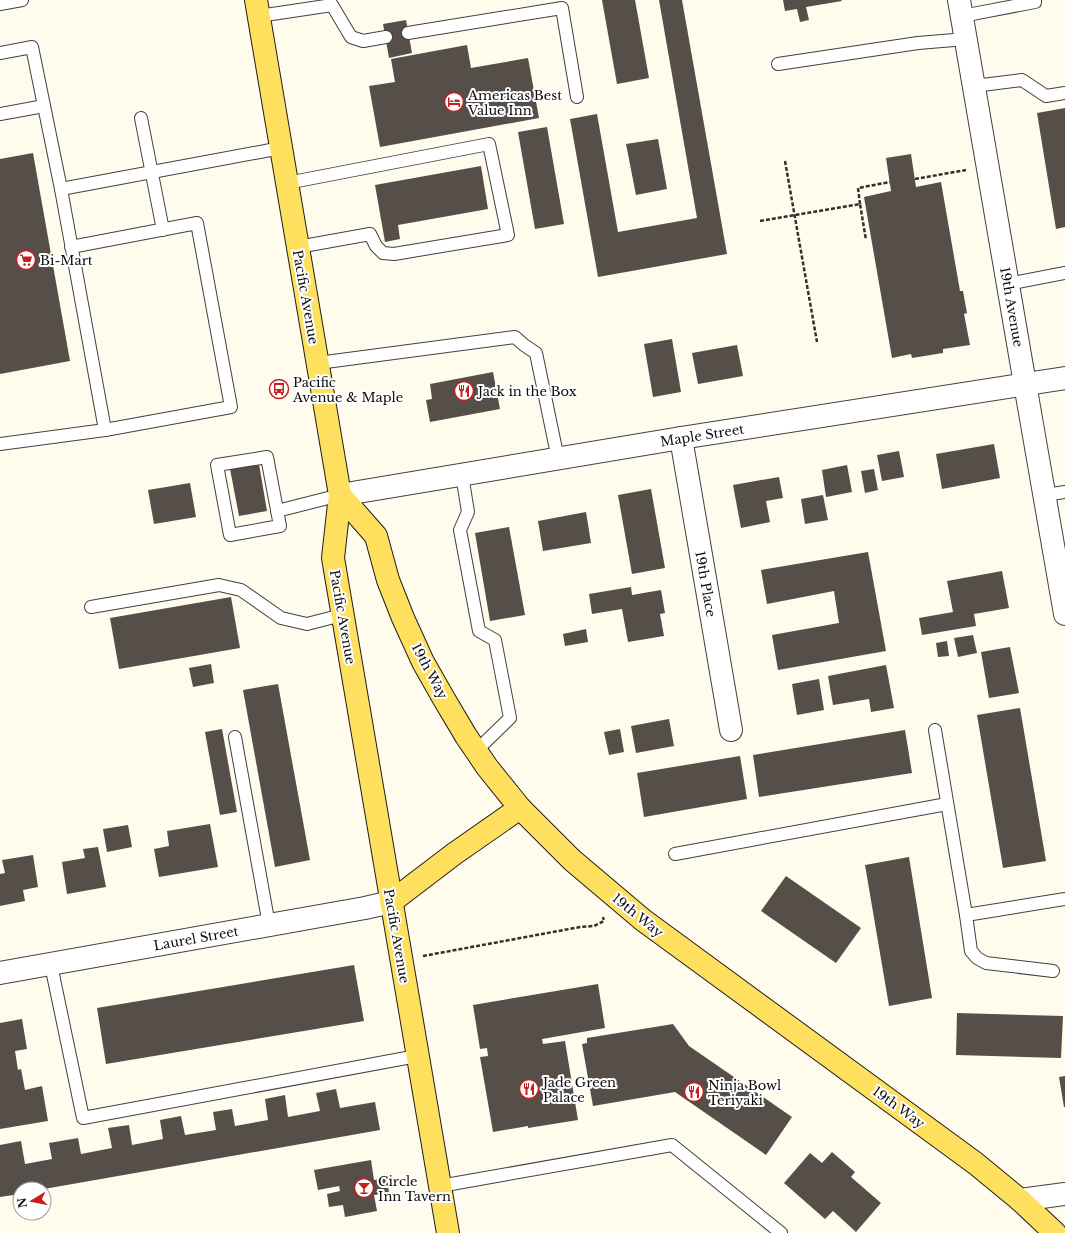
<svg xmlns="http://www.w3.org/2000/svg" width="1065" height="1233" viewBox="0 0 1065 1233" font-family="'Libre Baskerville',serif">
  <rect width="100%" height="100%" fill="#fffced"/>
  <g fill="#564f49">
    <path d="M602 0H635L649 78 617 84Z"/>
    <path d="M659 0H682L727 254 598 277 570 119 597 114 618 232 697 218Z"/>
    <path d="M783 0H841L842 1 806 7 809 20 800 22 797 9 785 11Z"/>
    <path d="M406 20 412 53 389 58 383 24Z"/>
    <path d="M467 45 471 68 528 58 539 118 380 147 369 86 395 82 391 59Z"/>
    <path d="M1065 108V227L1056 229 1037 113Z"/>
    <path d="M547 127 564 224 535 229 518 132Z"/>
    <path d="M658 139 667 189 636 195 626 144Z"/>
    <path d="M33 153 70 361 0 374V159Z"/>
    <path d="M911 154 916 187 941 182 960 291H963L967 313 964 314 970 345 943 349V353L912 358 911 354 892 358 864 197 891 191 886 158Z"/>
    <path d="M481 166 488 209 398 225 400 239 385 242 375 185Z"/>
    <path d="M672 339 681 392 653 397 644 344Z"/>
    <path d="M737 345 743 376 698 384 692 353Z"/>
    <path d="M493 372 500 409 430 422 426 400 432 399 430 384Z"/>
    <path d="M994 444 1000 478 942 489 936 454Z"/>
    <path d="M899 451 904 477 882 481 877 455Z"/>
    <path d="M259 464 267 511 239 516 230 469Z"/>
    <path d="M847 465 852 492 826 497 822 470Z"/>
    <path d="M874 469 878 490 865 493 861 471Z"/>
    <path d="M779 477 783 498 766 501 770 522 741 528 733 485Z"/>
    <path d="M190 483 196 517 154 524 148 490Z"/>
    <path d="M651 489 665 568 632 574 618 495Z"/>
    <path d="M823 495 828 520 805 524 801 499Z"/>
    <path d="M586 512 591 543 543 551 538 521Z"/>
    <path d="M509 527 525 615 490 621 475 533Z"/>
    <path d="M868 552 886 651 778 670 772 635 839 623 834 591 767 604 761 570Z"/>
    <path d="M1002 571 1009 608 974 614 976 626 922 635 919 618 953 612 947 581Z"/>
    <path d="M631 587 632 595 661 590 665 613 660 614 664 636 628 642 622 609 592 614 589 594Z"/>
    <path d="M231 597 240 648 119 669 110 618Z"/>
    <path d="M586 629 588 642 565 646 563 634Z"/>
    <path d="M973 635 977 653 958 657 954 638Z"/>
    <path d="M947 641 949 656 938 657 936 643Z"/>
    <path d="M1010 647 1019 693 989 698 981 652Z"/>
    <path d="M211 664 214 683 193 687 189 668Z"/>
    <path d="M886 665 894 708 871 712 869 699 833 705 828 676Z"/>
    <path d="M819 679 824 710 797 715 792 684Z"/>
    <path d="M278 684 310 860 275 867 243 690Z"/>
    <path d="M1020 708 1046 861 1003 868 977 715Z"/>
    <path d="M669 719 674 746 636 753 631 726Z"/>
    <path d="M222 729 237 812 220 815 205 732Z"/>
    <path d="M620 729 624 752 609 755 604 732Z"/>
    <path d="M905 730 912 773 759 797 753 755Z"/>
    <path d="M740 756 747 799 644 817 637 773Z"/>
    <path d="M210 824 218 867 159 877 154 849 169 846 167 831Z"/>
    <path d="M128 825 132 847 107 852 103 829Z"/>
    <path d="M98 847 106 887 67 894 62 862 85 858 83 849Z"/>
    <path d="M33 855 38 887 23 890 25 901 0 906V874L5 873 2 860Z"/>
    <path d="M909 857 932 998 889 1006 865 865Z"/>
    <path d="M786 876 861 928 836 963 761 911Z"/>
    <path d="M354 965 364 1021 106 1064 97 1008Z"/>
    <path d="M598 984 605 1028 542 1039 543 1044 565 1041 578 1120 528 1128V1126L493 1132 480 1057 488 1056 487 1048 480 1049 473 1005Z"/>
    <path d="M957 1013 1063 1016 1061 1058 956 1055Z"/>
    <path d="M22 1019 27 1049 15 1051 18 1070 21 1069 25 1090 42 1086 48 1121 0 1129V1023Z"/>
    <path d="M673 1024 689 1046 792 1117 766 1155 675 1092 593 1106 582 1044 587 1043V1038Z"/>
    <path d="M1065 1076V1107H1064L1059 1077Z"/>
    <path d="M336 1089 340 1108 375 1102 380 1130 44 1189H20V1194L0 1197V1145L21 1141 25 1164 52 1159 49 1143 78 1138 81 1154 112 1148 108 1128 129 1125 132 1145 163 1139 160 1120 181 1116 185 1135 216 1130 213 1112 232 1109 235 1126 268 1120 265 1099 285 1095 288 1117 320 1111 316 1093Z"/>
    <path d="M832 1152 855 1172 851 1177 881 1203 856 1232 833 1211 825 1219 784 1183 810 1153 822 1163Z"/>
    <path d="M371 1160 374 1180 387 1178 389 1193 374 1195 377 1211 345 1217 343 1205 329 1207 327 1194 340 1191 339 1186 318 1190 314 1170Z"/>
  </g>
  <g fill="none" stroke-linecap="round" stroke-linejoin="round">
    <g stroke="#404040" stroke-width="14">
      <g id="service">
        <path d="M0 4 22 0"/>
        <path d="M259 16 332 5 351 37 363 41 386 37"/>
        <path d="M962 16 1035 2V0"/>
        <path d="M408 33 562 8 577 97"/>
        <path d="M0 53 32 47 61 189"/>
        <path d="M778 64 918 43 966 39"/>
        <path d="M974 86 1022 80 1046 96 1065 93"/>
        <path d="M0 114 44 106"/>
        <path d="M141 118 163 230"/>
        <path d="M287 183 489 144 508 235 394 254 383 253 376 246 370 234 298 247"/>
        <path d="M71 247 197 223 231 407 105 430 61 189 281 148"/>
        <path d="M1007 284 1065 273"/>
        <path d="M318 363 515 337 524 345 536 353 558 459"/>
        <path d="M0 444 105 430"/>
        <path d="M267 457 280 526 230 535 217 465Z"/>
        <path d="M462 475 468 512 460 530 479 631 495 640 510 718 476 751"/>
        <path d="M1045 495 1065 492"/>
        <path d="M277 511 340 495"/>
        <path d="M91 607 219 585 241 590 281 618 307 624 342 615"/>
        <path d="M935 730 966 915 1065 899"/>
        <path d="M235 737 269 925"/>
        <path d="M675 854 947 804"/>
        <path d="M966 915 971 951 977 958 986 963 1053 971"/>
        <path d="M51 965 83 1118 417 1056"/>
        <path d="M440 1186 672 1145 781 1233"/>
      </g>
    </g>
    <g stroke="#404040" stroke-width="24">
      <g id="minor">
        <path d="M959 0 1025 384"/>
        <path d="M681 438 731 730"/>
        <path d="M0 973 365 908 391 902"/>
      </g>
    </g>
    <g stroke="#404040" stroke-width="24">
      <g id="tertiary">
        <path d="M1025 384 1065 614"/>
        <path d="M340 495 681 438 1065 378"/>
        <path d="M1020 1200 1065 1194"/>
      </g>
    </g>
    <g stroke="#1e1e1e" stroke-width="24">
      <g id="primary">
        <path d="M256 0 340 495 333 558 448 1233"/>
        <path d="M340 495 376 536 388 580 403 618 423 662 444 699 466 736 487 767 520 808 572 860 643 920 975 1163 1020 1200 1055 1233"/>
        <path d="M391 902 454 854 520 808"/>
      </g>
    </g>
    <g stroke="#2f2f2f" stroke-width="2.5" stroke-dasharray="4 2" stroke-linecap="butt">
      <path d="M785 161 817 342"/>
      <path d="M915 179 966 170"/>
      <path d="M860 204 858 188 890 182"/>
      <path d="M760 221 860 204 866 240"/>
      <path d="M423 956 580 927 594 926 604 921 603 917"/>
    </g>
    <use href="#service" stroke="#fff" stroke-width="12"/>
    <use href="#minor" stroke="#fff" stroke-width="22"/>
    <use href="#tertiary" stroke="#fff" stroke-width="22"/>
    <use href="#primary" stroke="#fee05e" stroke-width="22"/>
  </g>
  <defs>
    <g id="hotel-ring" transform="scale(1)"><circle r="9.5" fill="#fff" stroke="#c3201f" stroke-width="1.5"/><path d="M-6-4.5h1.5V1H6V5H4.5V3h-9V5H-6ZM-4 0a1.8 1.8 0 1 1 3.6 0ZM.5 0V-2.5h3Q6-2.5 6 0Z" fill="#c3201f"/></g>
    <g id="supermarket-ring" transform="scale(1)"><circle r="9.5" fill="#fff" stroke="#c3201f" stroke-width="1.5"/><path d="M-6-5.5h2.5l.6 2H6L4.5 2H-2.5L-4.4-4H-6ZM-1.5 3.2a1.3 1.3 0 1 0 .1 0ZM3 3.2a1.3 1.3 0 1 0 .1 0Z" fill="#c3201f"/></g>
    <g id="bus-ring" transform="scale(1)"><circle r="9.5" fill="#fff" stroke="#c3201f" stroke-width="1.5"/><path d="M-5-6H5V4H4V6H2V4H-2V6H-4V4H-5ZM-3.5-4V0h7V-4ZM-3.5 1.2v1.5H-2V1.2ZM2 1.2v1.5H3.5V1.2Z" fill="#c3201f"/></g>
    <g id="restaurant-ring" transform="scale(1)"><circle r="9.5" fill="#fff" stroke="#c3201f" stroke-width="1.5"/><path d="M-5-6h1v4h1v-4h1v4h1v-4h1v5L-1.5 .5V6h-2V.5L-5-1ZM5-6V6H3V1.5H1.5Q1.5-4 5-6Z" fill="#c3201f"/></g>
    <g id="bar-ring" transform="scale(1)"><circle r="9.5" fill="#fff" stroke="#c3201f" stroke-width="1.5"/><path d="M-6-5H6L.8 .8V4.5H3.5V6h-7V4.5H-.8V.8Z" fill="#c3201f"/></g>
  </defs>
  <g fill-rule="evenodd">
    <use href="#hotel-ring" x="454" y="102"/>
    <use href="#supermarket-ring" x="26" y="260"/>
    <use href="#bus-ring" x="279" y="389"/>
    <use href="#restaurant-ring" x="464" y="391"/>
    <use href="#restaurant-ring" x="529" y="1089"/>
    <use href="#restaurant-ring" x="694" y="1092"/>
    <use href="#bar-ring" x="364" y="1188"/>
  </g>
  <g text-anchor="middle" stroke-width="4" stroke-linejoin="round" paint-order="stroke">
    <g font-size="13" fill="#0d0d0d" stroke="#fff" text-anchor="start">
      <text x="468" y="100">Americas Best<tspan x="468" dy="15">Value Inn</tspan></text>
      <text x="40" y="265">Bi-Mart</text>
      <text x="293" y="387">Pacific<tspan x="293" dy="15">Avenue &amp; Maple</tspan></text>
      <text x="478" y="396">Jack in the Box</text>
      <text x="543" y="1087">Jade Green<tspan x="543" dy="15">Palace</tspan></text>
      <text x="708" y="1090">Ninja Bowl<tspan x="708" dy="15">Teriyaki</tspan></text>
      <text x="378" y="1186">Circle<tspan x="378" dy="15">Inn Tavern</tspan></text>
    </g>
    <g font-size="13" fill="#0d0d0d" stroke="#fff">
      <text transform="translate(306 297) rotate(80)" y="5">Pacific Avenue</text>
      <text transform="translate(1012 307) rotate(80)" y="5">19th Avenue</text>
      <text transform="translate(702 435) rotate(-9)" y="5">Maple Street</text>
      <text transform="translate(706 584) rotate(80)" y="5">19th Place</text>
      <text transform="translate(343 617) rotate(80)" y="5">Pacific Avenue</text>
      <text transform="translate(430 671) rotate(62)" y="5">19th Way</text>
      <text transform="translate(638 915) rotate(39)" y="5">19th Way</text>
      <text transform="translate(397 936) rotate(80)" y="5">Pacific Avenue</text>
      <text transform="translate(196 938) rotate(-10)" y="5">Laurel Street</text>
      <text transform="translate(899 1107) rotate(36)" y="5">19th Way</text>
    </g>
  </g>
  <g transform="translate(32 1201) rotate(260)"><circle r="19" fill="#ffffff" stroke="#9e9e9e"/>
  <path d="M0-3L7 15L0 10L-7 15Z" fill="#c3201f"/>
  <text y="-6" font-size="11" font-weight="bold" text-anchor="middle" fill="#0d0d0d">N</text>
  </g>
</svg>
